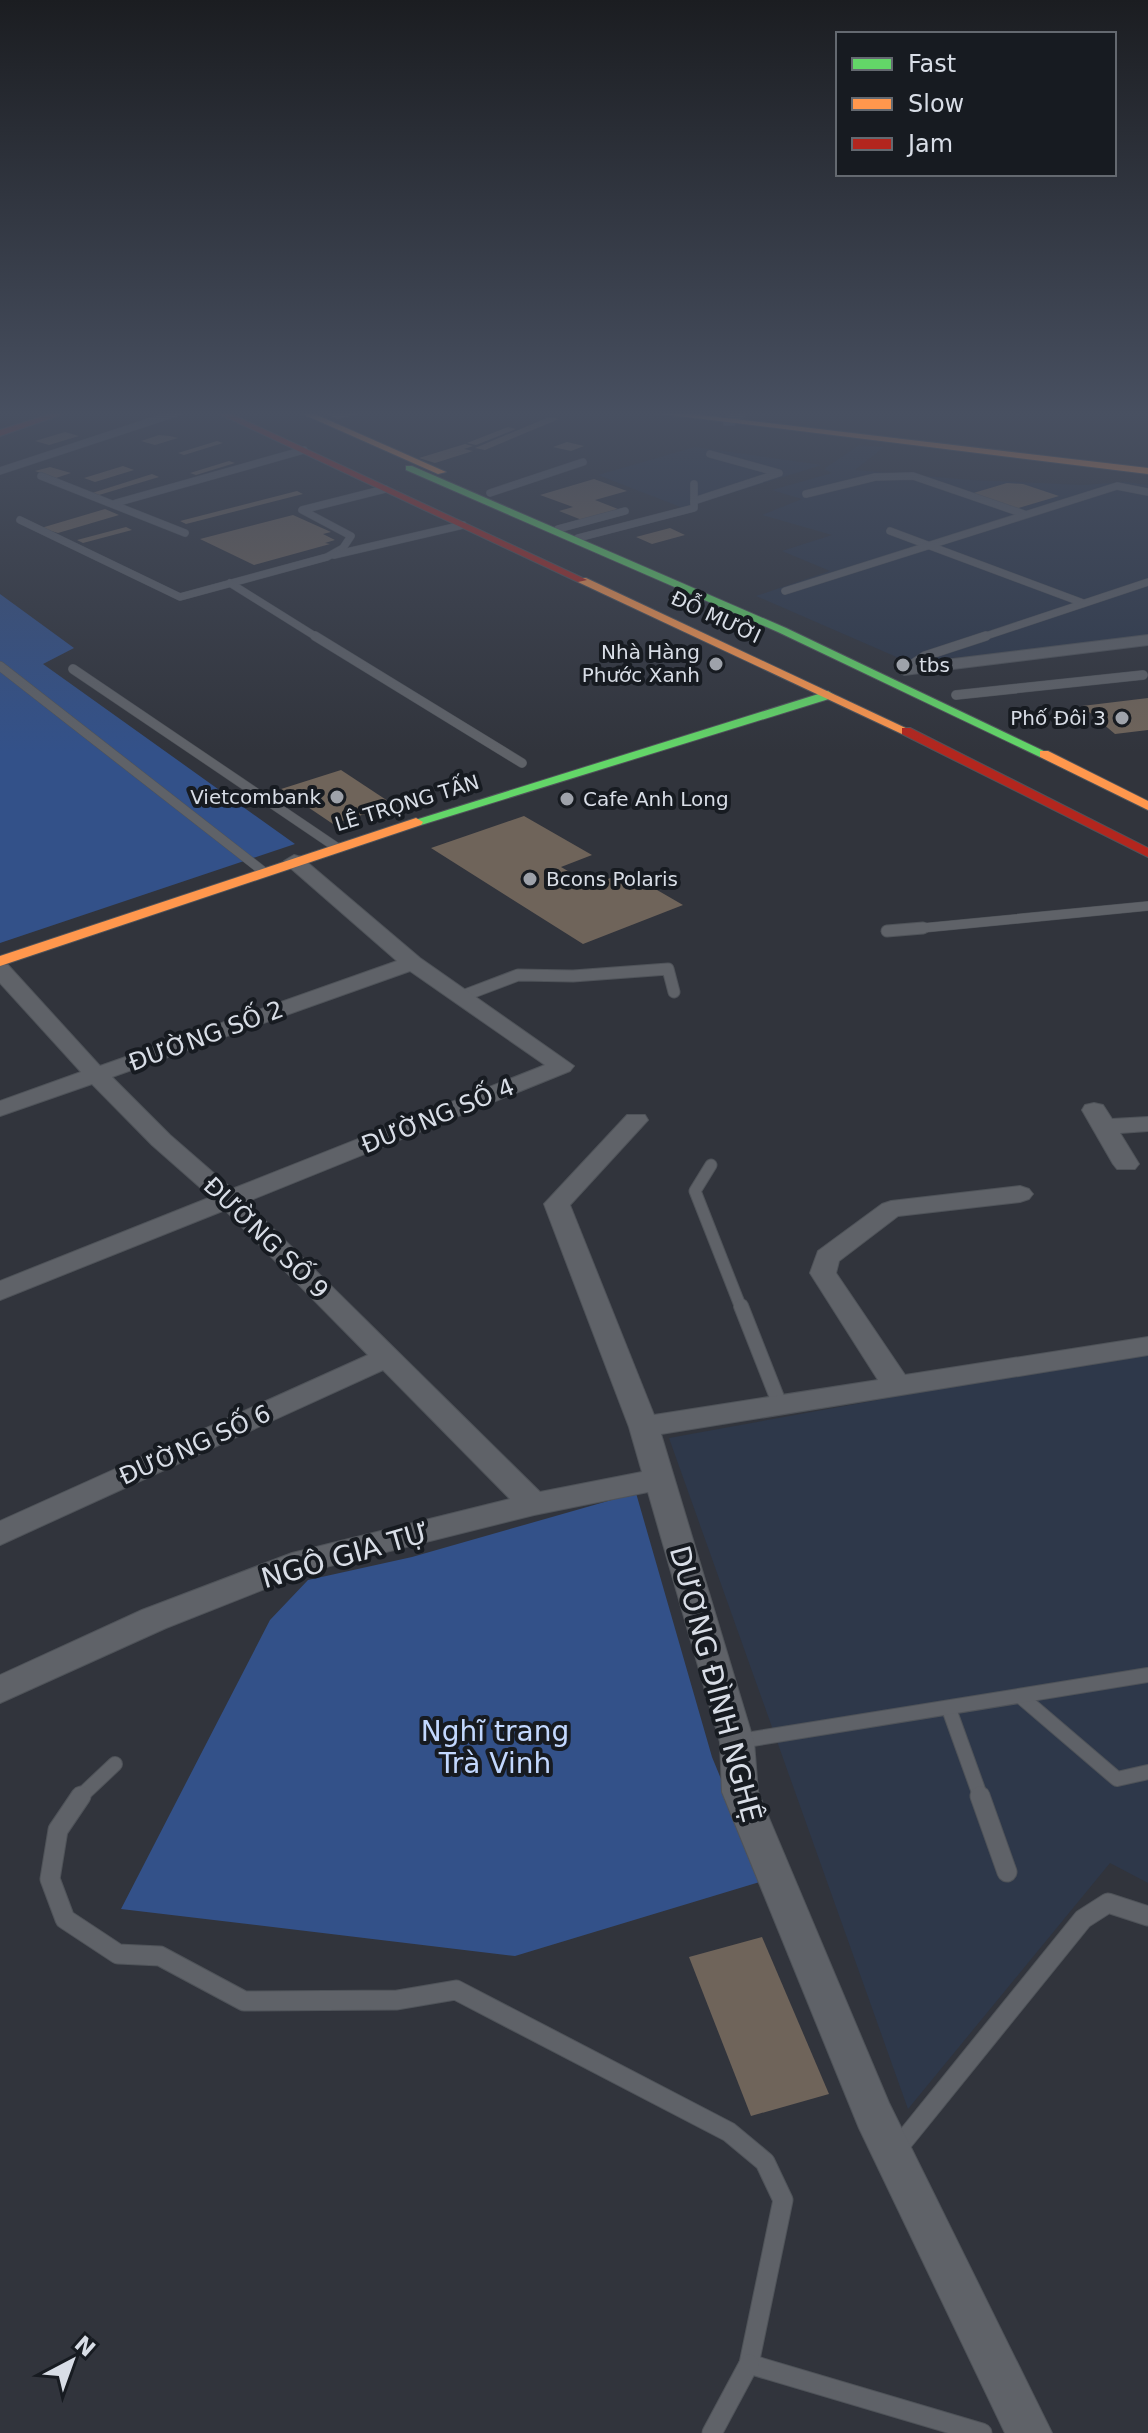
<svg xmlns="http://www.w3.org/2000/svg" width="1148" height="2433" viewBox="0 0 1148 2433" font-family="'DejaVu Sans',sans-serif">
  <rect width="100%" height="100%" fill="#31343c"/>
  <g fill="#2e384a">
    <path d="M859 445 884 447 855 470 971 480 1083 485 1125 482 1148 485V639L908 662 756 596 830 571 782 551 832 535 762 515 802 499 772 490 832 473 824 469Z"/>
    <path d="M695 447 822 465 683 508 598 475Z"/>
    <path d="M1148 1351V1883L1110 1863 908 2109 669 1438Z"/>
  </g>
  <g fill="#335189">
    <path d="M0 594 74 648 43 664 295 844 0 943Z"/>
    <path d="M636 1493 712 1757 763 1881 515 1956 121 1909 270 1620 308 1580 412 1557Z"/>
  </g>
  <g fill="#6f645a">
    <path d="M333 411H368V412L338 419 324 413Z"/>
    <path d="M549 417 559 419 485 450 475 448Z"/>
    <path d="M508 427 516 429 476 445 467 443Z"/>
    <path d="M65 432 79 436 49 445 35 441Z"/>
    <path d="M159 435 170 436 178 438 155 445 141 441Z"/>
    <path d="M217 441 223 443 184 455 178 453Z"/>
    <path d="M567 442 584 446 571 451 553 447Z"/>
    <path d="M465 444 473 446 464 449 473 451 435 463 419 458Z"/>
    <path d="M229 461 235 463 196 475 190 473Z"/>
    <path d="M123 466 134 470 95 482 84 478Z"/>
    <path d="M50 467 71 473 56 478 35 471Z"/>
    <path d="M152 474 159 477 99 495 92 493Z"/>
    <path d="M594 479 627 491 595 500 618 509 582 520 559 511 573 507 540 495Z"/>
    <path d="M1007 483 1023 484 1059 496 1015 509 970 494Z"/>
    <path d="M297 491 303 494 186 524 180 521Z"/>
    <path d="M105 509 119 515 58 533 41 528Z"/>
    <path d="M293 515 331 532 323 534 335 540 325 543 330 544 254 565 200 539Z"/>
    <path d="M126 527 132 530 83 543 77 540Z"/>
    <path d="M670 528 685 535 652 544 636 537Z"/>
    <path d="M1148 698V730L1115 734 1082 706Z"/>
    <path d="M341 770 394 805 333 824 281 789Z"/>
    <path d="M524 816 592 855 561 867 592 885 626 872 683 905 583 944 431 848Z"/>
    <path d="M762 1937 829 2094 751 2116 689 1957Z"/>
  </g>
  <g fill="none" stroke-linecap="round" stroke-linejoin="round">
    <g stroke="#4f5359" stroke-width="8">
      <g id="lane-far4">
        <path d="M0 471 182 411"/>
        <path d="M41 476 185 533"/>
        <path d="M490 493 583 462"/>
        <path d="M806 494 875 477 913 476 1024 514"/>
        <path d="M694 501 779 473 710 454"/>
        <path d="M116 503 304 450"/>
        <path d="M20 520 180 597 327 557 343 548 351 536 302 510 385 489"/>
        <path d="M558 529 625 511"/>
        <path d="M890 531 1083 603"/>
        <path d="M578 538 694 508V484"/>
        <path d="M334 555 463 525"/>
        <path d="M230 583 318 638"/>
        <path d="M785 591 1117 486 1148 492"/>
        <path d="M980 638 1148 582"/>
      </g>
    </g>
    <g stroke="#4f5359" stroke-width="10">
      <g id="lane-far3">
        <path d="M315 636 522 763"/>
        <path d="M0 666 264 872"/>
        <path d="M73 669 336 847"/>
        <path d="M904 670 925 656 986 636"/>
        <path d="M956 695 1143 675"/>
        <path d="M902 930 1148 906"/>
      </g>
    </g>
    <g stroke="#4f5359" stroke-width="13">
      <g id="lane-far2">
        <path d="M887 931 923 928"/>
        <path d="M460 997 518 975 573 976 668 969 674 992"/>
        <path d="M711 1165 695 1191 741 1308"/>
      </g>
    </g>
    <g stroke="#4f5359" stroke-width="16">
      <g id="lane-far1">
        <path d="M741 1306 780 1405"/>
        <path d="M1020 1696 1117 1779 1148 1772"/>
        <path d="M949 1709 981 1798"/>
        <path d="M740 1741 1148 1675"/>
        <path d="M79 1798 115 1764"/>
      </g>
    </g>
    <g stroke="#4f5359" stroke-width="21">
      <g id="lane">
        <path d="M81 1796 58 1830 50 1879 65 1919 118 1954 160 1956 244 2001 397 2000 456 1990 729 2132 765 2162 783 2200 749 2364 982 2433"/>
        <path d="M980 1796 1007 1872"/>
        <path d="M897 2149 1083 1919 1108 1903 1148 1916"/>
        <path d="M712 2433 749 2364"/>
      </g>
    </g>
    <g stroke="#4f5359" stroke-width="2">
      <g id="street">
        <path d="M736 411H750L734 425H724V419Z"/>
        <path d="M1148 635V645L904 675 896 670 904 665Z"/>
        <path d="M294 855 301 857 420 958 574 1066 570 1071 246 1202 540 1492 642 1472 629 1427 544 1204 627 1115H645L648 1120 570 1205 654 1415 878 1380 810 1273 818 1251 882 1204 891 1201 1020 1186 1029 1189 1033 1194 1029 1199 1020 1202 898 1216 839 1261 836 1273 905 1375 1148 1337V1355L661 1434 754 1742 758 1792 889 2103 1052 2433H1005L859 2128 722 1792 720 1742 648 1492 534 1515 310 1571 166 1628 0 1703V1675L142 1610 292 1553 510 1499 383 1370 0 1545V1521L368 1355 225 1210 0 1300V1281L211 1197 152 1145 92 1084 0 1116V1101L81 1072 0 983V963L8 965 100 1066 397 961 287 865 284 861ZM410 971 545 1065 232 1189 170 1135 112 1077Z"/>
        <path d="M1094 1103 1103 1105 1112 1119 1148 1117V1131L1120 1133 1139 1164 1135 1169H1117L1113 1164 1082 1110 1085 1105Z"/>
      </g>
    </g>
    <g stroke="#4f5359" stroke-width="2">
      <g id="fast">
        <path d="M406 466H412L786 628 1050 754 1040 757 778 632 406 470Z"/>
        <path d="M828 691 834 695 832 698 421 825H411L409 822Z"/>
      </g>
    </g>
    <g stroke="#4f5359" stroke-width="2">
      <g id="slow">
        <path d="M296 411H308L446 472 438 474Z"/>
        <path d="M638 411H666L1148 468V474Z"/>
        <path d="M578 578H586L912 731 902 734 578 582Z"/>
        <path d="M1040 751H1048L1148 801V810L1040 757Z"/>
        <path d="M416 818 423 822 421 825 0 966V956Z"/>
      </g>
    </g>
    <g stroke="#4f5359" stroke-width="2">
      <g id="jam">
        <path d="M59 411H72L0 436V430Z"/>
        <path d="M213 411H225L587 580 578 582Z"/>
        <path d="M902 728H910L1148 848V857L902 734Z"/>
      </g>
    </g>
    <use href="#lane-far4" stroke="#5f6268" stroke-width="7"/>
    <use href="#lane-far3" stroke="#5f6268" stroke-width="9"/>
    <use href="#lane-far2" stroke="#5f6268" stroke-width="11"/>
    <use href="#lane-far1" stroke="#5f6268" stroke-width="14"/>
    <use href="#lane" stroke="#5f6268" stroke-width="19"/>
    <use href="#street" fill="#5f6268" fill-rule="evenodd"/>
    <use href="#fast" fill="#63d668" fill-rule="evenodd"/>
    <use href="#slow" fill="#ff974d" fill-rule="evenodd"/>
    <use href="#jam" fill="#b3261e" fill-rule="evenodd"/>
  </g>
  <linearGradient id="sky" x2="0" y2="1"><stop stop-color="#1b1d21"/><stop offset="0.55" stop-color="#485061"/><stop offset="1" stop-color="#485061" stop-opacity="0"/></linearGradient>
  <rect width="1148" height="752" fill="url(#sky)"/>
  <g fill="#9ea2aa" stroke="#171b21" stroke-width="3">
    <circle cx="716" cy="664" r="8"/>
    <circle cx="903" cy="665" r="8"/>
    <circle cx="1122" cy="718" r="8"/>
    <circle cx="337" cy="797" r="8"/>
    <circle cx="567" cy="799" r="8"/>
    <circle cx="530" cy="879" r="8"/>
  </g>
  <g text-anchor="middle" stroke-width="8" stroke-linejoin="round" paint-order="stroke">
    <g font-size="20" fill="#d8dde6" stroke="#171b21">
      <text transform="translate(716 617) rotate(25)" y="7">ĐỖ MƯỜI</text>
      <text transform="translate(407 803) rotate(-17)" y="7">LÊ TRỌNG TẤN</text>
    </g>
    <g font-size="20" fill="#d8dde6" stroke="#171b21" text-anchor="end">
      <text x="700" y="659">Nhà Hàng<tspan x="700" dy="23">Phước Xanh</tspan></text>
      <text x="919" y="672" text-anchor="start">tbs</text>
      <text x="1106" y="725">Phố Đôi 3</text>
      <text x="321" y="804">Vietcombank</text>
      <text x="583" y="806" text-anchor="start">Cafe Anh Long</text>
      <text x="546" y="886" text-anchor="start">Bcons Polaris</text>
    </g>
    <g font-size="24" fill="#d8dde6" stroke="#171b21">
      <text transform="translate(206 1036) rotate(-20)" y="8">ĐƯỜNG SỐ 2</text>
      <text transform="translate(438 1116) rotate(-22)" y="8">ĐƯỜNG SỐ 4</text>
      <text transform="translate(266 1238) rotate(44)" y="8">ĐƯỜNG SỐ 9</text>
      <text transform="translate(195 1445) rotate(-24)" y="8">ĐƯỜNG SỐ 6</text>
    </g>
    <g font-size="28" fill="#d8dde6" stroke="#171b21">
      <text transform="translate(345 1555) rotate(-16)" y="10">NGÔ GIA TỰ</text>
      <text transform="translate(716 1684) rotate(75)" y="10">DƯƠNG ĐÌNH NGHỆ</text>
    </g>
    <g font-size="28" fill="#c3d8fe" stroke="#171b21">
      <text x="495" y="1741">Nghĩ trang<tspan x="495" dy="32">Trà Vinh</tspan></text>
    </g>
  </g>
  <rect x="836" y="32" width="280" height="144" fill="#171b21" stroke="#646970" stroke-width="2"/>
  <rect x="852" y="58" width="40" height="12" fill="#63d668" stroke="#646970" stroke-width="2"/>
  <text x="908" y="72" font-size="24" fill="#d8dde6">Fast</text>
  <rect x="852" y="98" width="40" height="12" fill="#ff974d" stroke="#646970" stroke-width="2"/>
  <text x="908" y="112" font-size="24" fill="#d8dde6">Slow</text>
  <rect x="852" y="138" width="40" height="12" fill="#b3261e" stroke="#646970" stroke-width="2"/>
  <text x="908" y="152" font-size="24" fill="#d8dde6">Jam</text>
  <g transform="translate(72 2361) rotate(41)" stroke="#171b21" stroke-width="6" paint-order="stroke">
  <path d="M0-6L14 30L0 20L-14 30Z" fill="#d8dde6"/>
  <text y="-12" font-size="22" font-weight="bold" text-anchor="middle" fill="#d8dde6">N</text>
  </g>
</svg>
